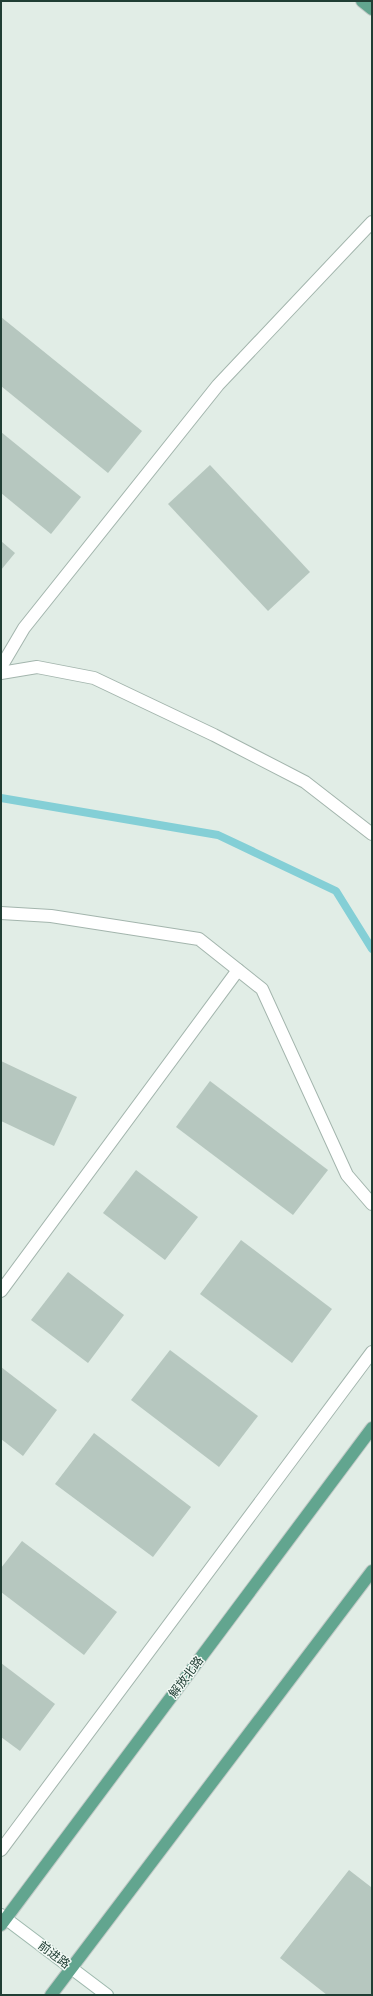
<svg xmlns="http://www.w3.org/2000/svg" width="373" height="1996" viewBox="0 0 373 1996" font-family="'Golos Text','Noto Sans SC',sans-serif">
  <rect width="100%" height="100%" fill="#e1ede6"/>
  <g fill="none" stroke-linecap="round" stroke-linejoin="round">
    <path stroke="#84cfd6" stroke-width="8" d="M1 798 218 835 336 891 372 949"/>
  </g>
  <g fill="#b6c7bf">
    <path d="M1 317 142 431 108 473 1 386Z"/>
    <path d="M1 432 81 497 51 534 1 493Z"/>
    <path d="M210 465 310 572 268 611 168 504Z"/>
    <path d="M1 541 15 553 1 570Z"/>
    <path d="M1 1061 77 1097 54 1146 1 1121Z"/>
    <path d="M210 1081 328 1170 293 1215 176 1127Z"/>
    <path d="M136 1170 198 1217 165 1260 103 1213Z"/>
    <path d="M241 1240 332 1309 292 1363 200 1294Z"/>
    <path d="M68 1272 124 1315 88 1363 31 1320Z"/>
    <path d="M170 1350 258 1416 219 1467 131 1400Z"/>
    <path d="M1 1367 57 1410 23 1456 1 1439Z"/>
    <path d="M94 1433 191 1507 153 1557 55 1484Z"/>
    <path d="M22 1541 117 1612 84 1655 1 1592V1568Z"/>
    <path d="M1 1663 55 1704 20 1751 1 1737Z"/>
    <path d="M349 1870 371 1887 372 1885V1995H327L280 1958Z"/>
  </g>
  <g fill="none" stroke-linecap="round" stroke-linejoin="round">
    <g stroke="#a3b5ad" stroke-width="14">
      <g id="street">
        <path d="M1 667 24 628 218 385 372 222"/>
        <path d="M1 673 37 667 94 678 214 735 305 782 372 834"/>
        <path d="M1 913 51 916 199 939 262 989 347 1175 372 1204"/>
        <path d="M1 1291 238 970"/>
        <path d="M1 1850 372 1352"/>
      </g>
    </g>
    <g stroke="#9eb9ae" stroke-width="14">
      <path id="secondary" d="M1 1915 107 1995"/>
    </g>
    <g stroke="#c1c9c6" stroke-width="14">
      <g id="primary">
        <path d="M362 1 372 9"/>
        <path d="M1 1925 372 1428"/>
        <path d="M51 1995 372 1571"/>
      </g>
    </g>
    <use href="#street" stroke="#fff" stroke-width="12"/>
    <use href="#secondary" stroke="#fff" stroke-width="12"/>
    <use href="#primary" stroke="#62a58f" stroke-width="12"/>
  </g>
  <g text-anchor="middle" stroke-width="3" stroke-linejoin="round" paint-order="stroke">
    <g font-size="12" fill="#203e34" stroke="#f1f9f4">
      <text transform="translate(186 1677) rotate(-53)" y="4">解放北路</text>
      <text transform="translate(54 1955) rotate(37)" y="4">前进路</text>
    </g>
  </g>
  <rect width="373" height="1996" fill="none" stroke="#203e34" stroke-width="4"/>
</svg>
